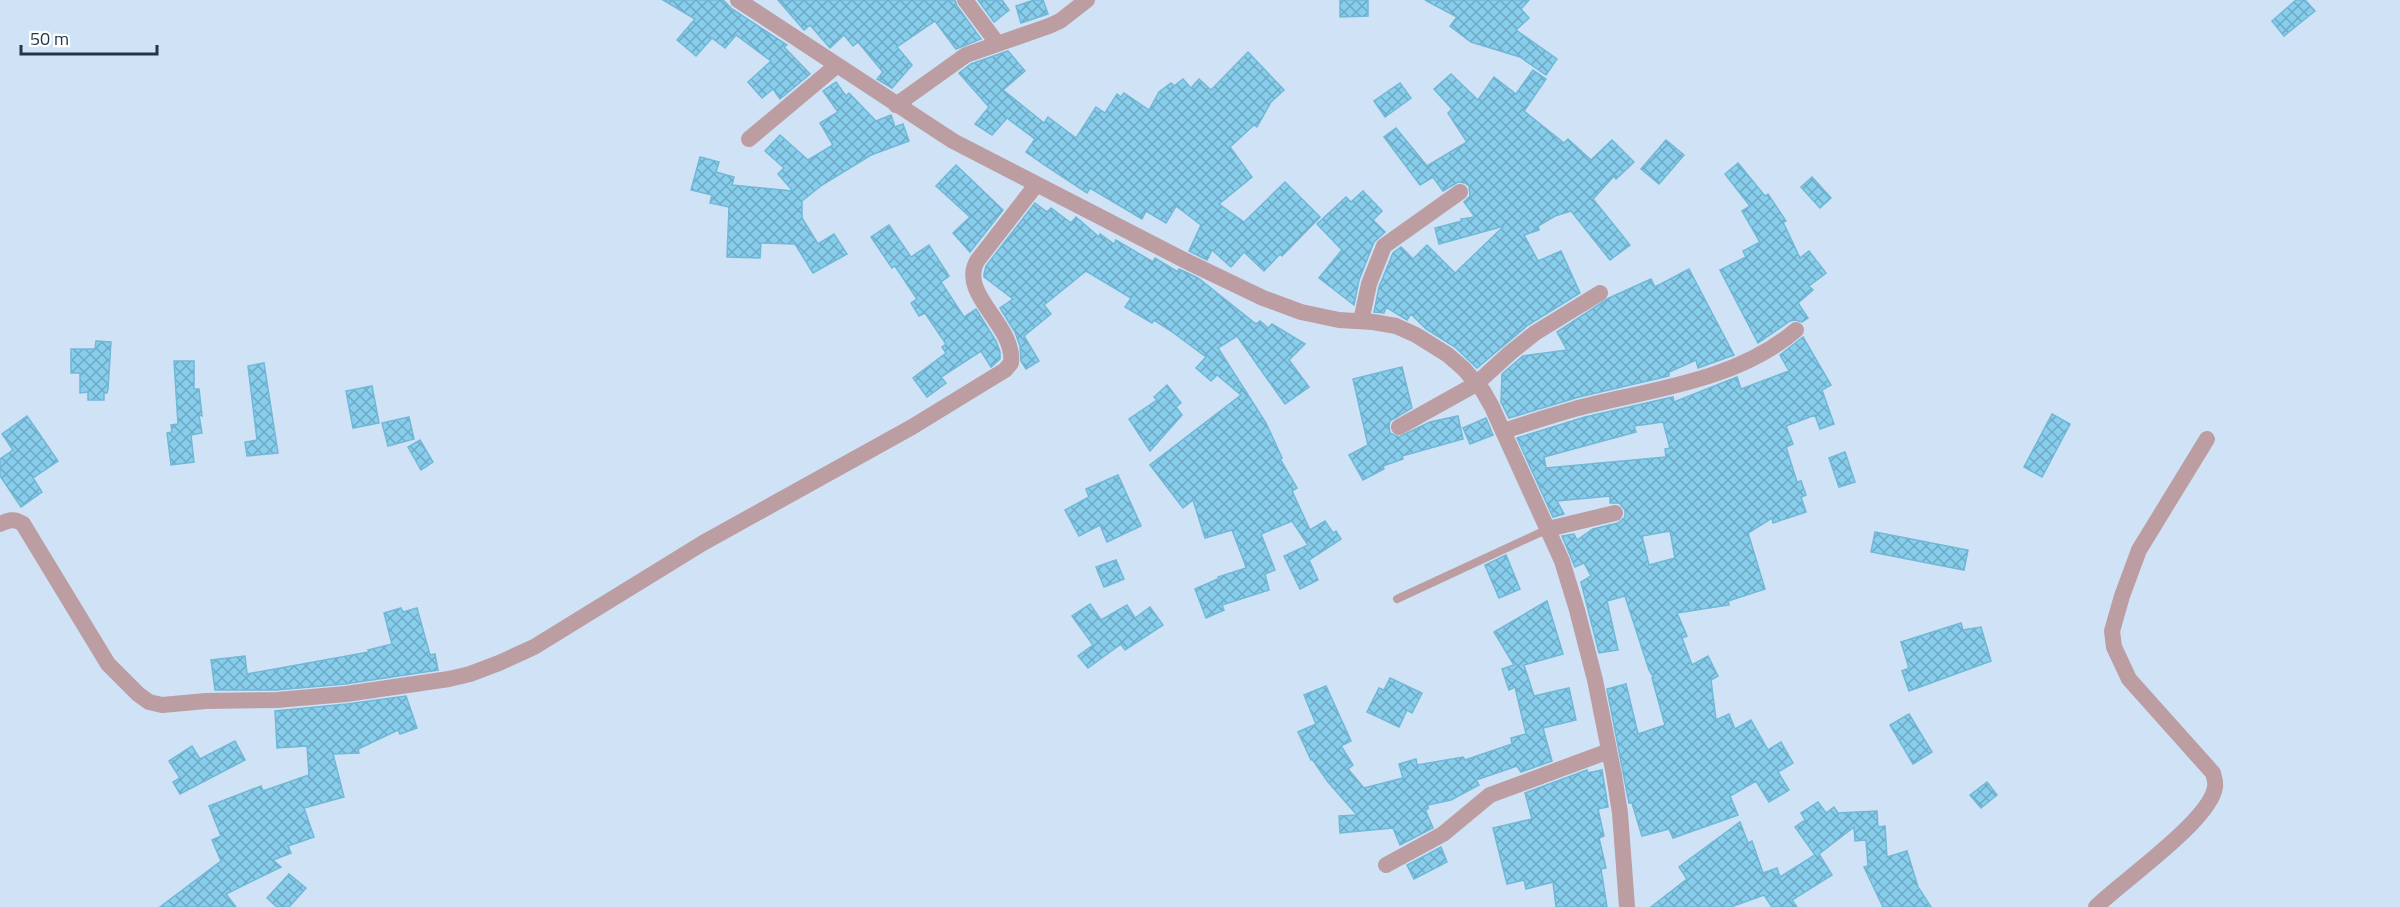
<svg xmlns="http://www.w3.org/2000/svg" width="2400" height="907" viewBox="0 0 2400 907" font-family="'Titillium Web',sans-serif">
  <defs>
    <pattern id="building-cross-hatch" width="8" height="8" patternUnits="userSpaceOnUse" patternTransform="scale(1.5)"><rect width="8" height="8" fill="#87ceed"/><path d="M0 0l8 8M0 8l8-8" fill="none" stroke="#6ea8c2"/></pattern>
  </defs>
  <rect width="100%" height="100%" fill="#d0e3f6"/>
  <g fill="url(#building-cross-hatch)" stroke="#71b7d6" stroke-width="1.5" fill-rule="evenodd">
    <path d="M663 0H723L732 9 787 45 784 47 810 74 780 99 773 89 762 98 748 82 771 61 736 35 725 48 712 38 696 56 677 40 695 19Z"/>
    <path d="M778 0H955L957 6 981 39 956 49 935 21 897 47 912 65 892 88 877 79 883 72 858 42 853 46 844 35 830 48 810 25 804 30Z"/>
    <path d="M978 0H1002L1009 10 994 22Z"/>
    <path d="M1034 0H1043L1048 14 1021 23 1016 6Z"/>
    <path d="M1340 0H1368V16L1340 17Z"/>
    <path d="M1425 0H1529L1521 9 1529 18 1516 30 1557 59 1546 75 1520 57 1471 42 1450 26 1457 17Z"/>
    <path d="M2296 0H2305L2315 11 2284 36 2272 21Z"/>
    <path d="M1008 51 1025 71 1003 90 1044 123 1048 117 1076 138 1096 107 1105 113 1117 94 1121 97 1124 93 1149 110 1159 92 1171 83 1174 86 1183 79 1191 88 1199 79 1211 90 1248 52 1284 90 1271 102 1257 127 1254 125 1230 147 1252 177 1219 204 1244 222 1285 182 1320 217 1282 256 1280 254 1264 271 1244 252 1231 267 1212 250 1207 260 1189 251 1201 225 1176 206 1166 223 1146 211 1142 219 1090 188 1087 193 1043 164 1026 152 1035 139 1007 118 992 135 975 124 989 107 959 73 971 64Z"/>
    <path d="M1533 70 1546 79 1524 111 1564 143 1568 139 1591 160 1612 140 1634 162 1616 179 1614 176 1593 199 1630 245 1610 260 1571 211 1555 216 1538 226 1539 230 1524 235 1538 261 1561 251 1580 293 1528 325 1477 368 1455 347 1426 329 1411 314 1407 320 1386 307 1384 313 1374 312 1379 287 1393 253 1401 247 1413 259 1427 245 1455 273 1504 226 1439 244 1435 228 1462 221 1461 219 1475 217 1464 202 1470 196 1469 186 1465 183 1458 182 1443 191 1433 177 1420 185 1384 137 1396 128 1427 166 1467 142 1448 113 1452 109 1434 89 1451 74 1478 100 1494 77 1516 94Z"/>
    <path d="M836 82 846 96 849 93 876 121 891 115 895 127 903 124 909 141 871 155 822 185 802 201V218L818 244 834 234 847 254 813 273 795 244 761 243 760 258 727 257 729 207 710 203 712 195 691 190 700 157 719 162 716 172 734 177 732 185 793 191 778 174 784 168 765 151 780 135 808 160 833 145 820 123 838 112 823 91Z"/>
    <path d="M1400 83 1411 98 1385 117 1374 101Z"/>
    <path d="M1666 140 1684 155 1659 184 1641 169Z"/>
    <path d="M1738 163 1765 196 1768 194 1786 221 1783 222 1800 258 1809 251 1826 273 1809 286 1813 290 1798 303 1808 318 1802 322 1795 320 1790 321 1758 343 1720 270 1746 257 1743 251 1760 242 1742 211 1750 206 1725 174Z"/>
    <path d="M956 165 1003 210 970 252 953 233 970 217 936 186Z"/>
    <path d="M1812 177 1831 198 1820 208 1801 187Z"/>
    <path d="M1363 191 1382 211 1373 220 1385 232 1374 242 1359 280 1354 305 1319 278 1342 250 1317 224 1346 197 1351 202Z"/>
    <path d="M1035 203 1047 212 1051 208 1071 223 1076 217 1099 237 1100 234 1114 244 1116 240 1153 262 1155 258 1178 272 1179 269 1198 278 1256 324 1260 321 1268 328 1272 324 1305 344 1289 360 1309 387 1285 404 1237 336 1218 348 1266 423 1282 458 1280 459 1297 488 1292 491 1310 530 1325 521 1333 533 1336 531 1341 539 1309 560 1318 580 1300 589 1284 556 1308 545 1292 521 1261 534 1275 570 1265 574 1269 590 1222 605 1224 610 1206 618 1195 589 1218 579V577L1246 568 1245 564 1232 530 1205 538 1193 500 1183 508 1150 465 1241 395 1217 375 1211 381 1196 368 1206 357 1171 331 1154 320 1152 323 1125 307 1131 298 1086 271 1044 305 1051 314 1024 336 1039 361 1026 369 1021 361 1020 346 1015 332 1000 308 1013 299 984 277V274L986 266Z"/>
    <path d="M889 225 911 257 929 245 949 276 941 282 964 317 976 309 996 341 1000 352V359L991 367 981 351 941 377 946 383 927 397 913 378 946 353 942 347 946 344 925 313 919 316 911 303 917 299 895 266 892 268 871 237Z"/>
    <path d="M1689 269 1734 355 1698 368 1696 360 1669 372V376L1579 397 1509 418 1501 402 1502 374 1517 361 1523 356 1567 350 1557 332 1609 298 1651 279 1655 287Z"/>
    <path d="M1803 337 1831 385 1822 390 1834 424 1820 429 1815 415 1786 426 1793 444 1786 447 1797 482 1801 481 1806 495 1801 497 1806 512 1773 523 1772 518 1748 533 1765 589 1728 601 1729 605 1677 613 1687 636 1682 638 1692 665 1708 656 1718 676 1711 680 1716 720 1729 714 1735 729 1751 720 1768 750 1781 742 1793 763 1778 772 1789 790 1769 802 1756 781 1730 796 1738 815 1673 838 1669 829 1642 836 1632 803H1629L1607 689 1626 684 1638 734 1665 725 1652 678H1654L1649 670 1625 596 1607 601 1618 650 1599 653 1581 582 1591 576 1584 563 1575 567 1562 536 1574 534 1577 540 1593 529 1618 523 1625 517V510L1619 503H1610V496L1557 501 1564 514 1553 517 1517 438 1585 417 1673 397 1674 402 1737 377 1741 389 1789 371 1780 355ZM1663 422 1670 448 1665 449 1666 457 1546 468 1544 457 1636 432 1634 426ZM1670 531 1675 558 1649 565 1642 536Z"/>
    <path d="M96 341 111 342 108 389 107 393H104V400H88V392L80 393V373H71V349H95Z"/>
    <path d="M174 361H194V389H199L202 416 199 415 202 433 191 435 194 462 171 465 167 433 172 432 171 425 178 424Z"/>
    <path d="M264 363 278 453 247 456 245 442 257 440 248 366Z"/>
    <path d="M1402 367 1412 408 1390 421 1389 426 1390 433 1399 437 1430 422 1458 416 1463 439 1402 456 1403 459 1383 466 1384 469 1363 480 1349 455 1368 445 1353 379Z"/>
    <path d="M1167 385 1181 403 1176 407 1182 415 1150 451 1129 419 1157 400 1154 397Z"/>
    <path d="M372 386 379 423 353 428 346 391Z"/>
    <path d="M2052 414 2070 424 2042 477 2024 467Z"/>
    <path d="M27 416 58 461 33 478 42 492 21 507 0 476V459L13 450 2 434Z"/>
    <path d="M409 417 414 439 388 446 382 423Z"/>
    <path d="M1486 418 1493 435 1470 444 1463 428Z"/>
    <path d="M420 440 433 462 421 470 408 447Z"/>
    <path d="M1845 452 1855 482 1839 487 1829 458Z"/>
    <path d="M1118 475 1141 526 1107 542 1100 525 1079 536 1065 510 1089 497 1086 489Z"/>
    <path d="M1875 532 1968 550 1964 570 1871 552Z"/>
    <path d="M1506 555 1520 589 1499 598 1485 565Z"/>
    <path d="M1116 560 1124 579 1104 587 1096 567Z"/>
    <path d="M1547 601 1563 654 1524 665 1534 696 1569 688 1576 720 1543 728 1552 761 1521 772 1517 766 1476 780 1479 785 1451 800 1428 805V809H1425L1433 828 1400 845 1393 828 1340 833 1339 816 1357 815 1328 782 1312 759 1311 760 1298 732 1316 724 1304 695 1326 686 1351 741 1341 746 1353 765 1348 769 1364 788 1403 778 1399 764 1416 759 1417 765 1463 757 1465 760 1512 744 1511 738 1526 734 1515 687 1509 690 1502 669 1514 665 1494 632Z"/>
    <path d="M1090 604 1101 620 1127 605 1135 618 1150 607 1163 625 1125 650 1121 644 1088 668 1078 656 1093 645 1072 616Z"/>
    <path d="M401 608 403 612 417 608 430 655 435 654 438 670 345 684 276 690H215L211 660 245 656 247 674 369 652 368 650 392 644 384 613Z"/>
    <path d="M1961 623 1963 630 1981 627 1991 661 1909 691 1902 671 1909 668 1901 642Z"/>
    <path d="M1390 678 1422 693 1412 713 1407 710 1399 727 1367 712 1379 688 1384 690Z"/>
    <path d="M406 696 417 728 400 734 398 730 358 749 359 753 333 754 344 797 304 808 314 837 288 846 291 853 273 860 281 867 226 894 236 907H160L221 861 212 840 221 836 209 806 261 786 263 791 309 775 307 746 277 748 275 711 347 704Z"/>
    <path d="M1909 714 1932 752 1913 764 1890 725Z"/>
    <path d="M235 741 245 760 180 794 173 782 180 778 169 761 192 746 200 759Z"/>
    <path d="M1587 770 1588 773 1602 770 1608 807 1598 809 1604 836 1599 838 1606 868 1601 869 1607 907H1556L1553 882 1526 889 1524 880 1507 884 1493 828 1532 819 1525 793Z"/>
    <path d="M1987 782 1997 795 1981 808 1970 795Z"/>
    <path d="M1818 802 1826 813 1834 807 1838 813 1877 811 1878 827 1885 826 1887 857 1907 851 1918 887 1931 907H1883L1864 867 1868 866 1866 840 1855 841 1854 827 1819 854 1832 875 1792 900 1797 907H1772L1764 895 1731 907H1651L1687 879 1679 867 1740 822 1748 843 1752 841 1763 873 1777 868 1780 877 1815 855 1795 827 1805 820 1801 813Z"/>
    <path d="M1441 847 1447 862 1414 879 1407 865Z"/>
    <path d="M289 874 306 888 289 907H277L267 898Z"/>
  </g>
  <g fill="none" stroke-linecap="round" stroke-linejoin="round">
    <path stroke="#bc9da1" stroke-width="8" d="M1397 599 1548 529"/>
    <g stroke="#bc9da1" stroke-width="16">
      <path d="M738 0 953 141 1186 261 1263 298 1301 312 1339 320 1373 322 1396 326 1416 335 1448 355 1464 369 1483 391 1492 407 1562 561 1577 610 1595 680 1614 775 1620 813 1627 907"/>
      <path d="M965 0 997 43"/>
      <path d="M896 105 966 55 1049 26 1060 21 1087 0"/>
      <path d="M749 139 836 66"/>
      <path d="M1361 321 1369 284 1384 246 1460 192"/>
      <path d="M1399 427 1476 384 1510 353 1535 333 1600 293"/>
      <path d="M1503 431C1529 423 1555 414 1582 407 1654 389 1738 380 1796 330"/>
      <path d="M0 524C9 520 14 518 23 524L108 664 138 694 149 702 162 705 206 701 277 700 346 694 449 679 470 674 499 663 534 647 703 543 912 427 1005 370 1011 363C1016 326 958 294 977 261L1036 185"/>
      <path d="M1548 529 1615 513"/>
      <path d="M1386 865 1443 834 1490 795 1609 751"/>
      <path d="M2096 907C2122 881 2211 820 2215 787 2216 783 2214 777 2213 773L2129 679 2114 647 2112 631 2122 596 2139 550 2207 439"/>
    </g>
  </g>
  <path d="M21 45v9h136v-9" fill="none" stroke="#233649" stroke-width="3"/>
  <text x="30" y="45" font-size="18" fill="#233649" stroke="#ffffff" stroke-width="4.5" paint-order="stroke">50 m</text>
</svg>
